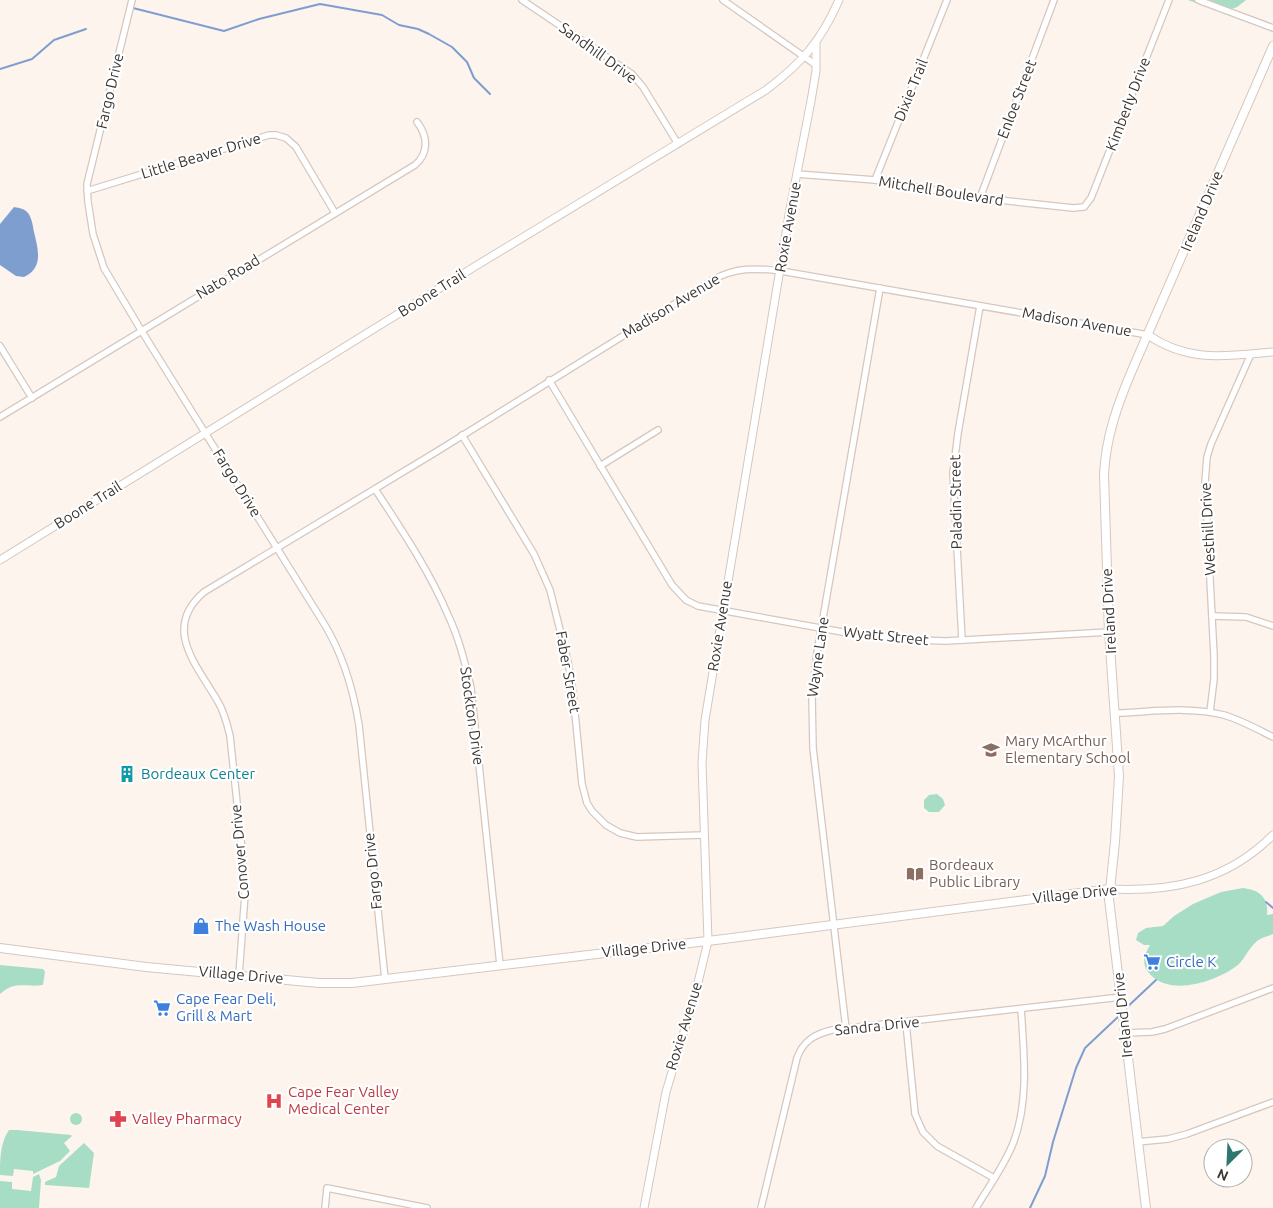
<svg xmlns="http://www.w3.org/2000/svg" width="1273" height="1208" viewBox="0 0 1273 1208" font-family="Ubuntu,sans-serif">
  <rect width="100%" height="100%" fill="#fdf4ee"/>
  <g fill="#a7ddc4">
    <path d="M1188 0H1246L1237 7 1222 12Z"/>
    <path d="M937 794 943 799 945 805 939 812H929L924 808V800L929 795Z"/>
    <path d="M1243 888C1259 890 1269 897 1267 915L1273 914V934C1268 936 1260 938 1256 942 1249 948 1245 958 1239 964 1219 981 1169 998 1149 973 1141 963 1144 956 1150 945H1144L1136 940 1138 933 1146 928 1163 926 1174 916 1193 904 1221 892Z"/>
    <path d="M0 965 43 969 45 972 43 985C25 988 16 980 0 994Z"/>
    <circle cx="76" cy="1119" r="6"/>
    <path d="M9 1130H17L71 1135 72 1136 64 1143 70 1151 60 1161 33 1174V1171L14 1169 13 1176 0 1175C0 1160 0 1143 9 1130Z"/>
    <path d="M84 1143 94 1153 89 1188 45 1185V1182L56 1177 59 1166Z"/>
    <path d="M39 1174 41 1180 39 1208H0V1181L12 1182V1189L31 1191 33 1177Z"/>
  </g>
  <path fill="#7e9ecf" d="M14 207C20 208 25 209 28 213 32 218 33 227 34 232 38 249 44 268 24 277L16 276 0 265V224Z"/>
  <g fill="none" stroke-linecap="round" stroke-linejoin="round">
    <g stroke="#7e9ecf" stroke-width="2">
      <path d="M133 8 224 31 259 19 320 4 382 15 399 25 418 29 429 34 452 47 467 62 474 78 490 94"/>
      <path d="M0 69 32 59 54 40 86 29"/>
      <path d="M1266 902 1273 908"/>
      <path d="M1124 1010 1156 980"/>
      <path d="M1030 1208 1045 1176 1053 1142 1076 1068 1085 1048 1120 1015"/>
    </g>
    <g stroke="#d5c7be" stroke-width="8">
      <g id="minor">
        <path d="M132 0 87 184 88 202 93 234 104 268 141 330 323 622C343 654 353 688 359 725L385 979"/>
        <path d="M522 0 632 74 643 87 678 144"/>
        <path d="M723 0 816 65"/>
        <path d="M1198 0 1273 28"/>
        <path d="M797 174 875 180 980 198 1073 208 1084 207 1091 198 1169 0"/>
        <path d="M875 180 947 0"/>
        <path d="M87 191 269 135H276L286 138 296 147 335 213"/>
        <path d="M980 198 1054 0"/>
        <path d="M0 346 32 398"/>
        <path d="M549 380 672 585 686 600 698 606 848 633 914 640 946 641 1109 632"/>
        <path d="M0 417 415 165C429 153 428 136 417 122"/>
        <path d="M462 435 534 554 550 590 568 662 573 693 582 784 587 803 592 811 606 825 620 833 637 837 704 835"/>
        <path d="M600 466 658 430"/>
        <path d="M375 489C401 529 429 570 448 615 459 638 465 663 471 688L500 965"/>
        <path d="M1212 616 1246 617 1273 626"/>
        <path d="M962 640 953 473 958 433 980 306"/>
        <path d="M1210 712 1214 679V656L1205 482 1207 457 1211 444 1251 354"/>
        <path d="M1116 713C1151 712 1189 706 1224 715 1241 720 1257 729 1273 737"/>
        <path d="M239 975 245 894 242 850 230 736C227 723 224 711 217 700 196 664 162 628 204 592L436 452 713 280C735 267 756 268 781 271L1148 335"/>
        <path d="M906 1023 915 1114 923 1132 937 1146 994 1178"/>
        <path d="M846 1029 813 748 812 696 817 653 880 288"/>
        <path d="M1125 1033 1152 1032 1165 1029 1273 988"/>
        <path d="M1137 1142 1168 1139 1187 1134 1273 1102"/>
        <path d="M325 1208 327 1188 427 1208"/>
        <path d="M761 1208 797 1058C803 1041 815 1034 832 1030L1121 997"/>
        <path d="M976 1208C989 1186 1005 1165 1014 1141 1029 1100 1024 1052 1021 1009"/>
      </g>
    </g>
    <g stroke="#d5c7be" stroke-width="9">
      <g id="tertiary">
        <path d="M1148 335C1189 363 1226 356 1273 352"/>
        <path d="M0 560 474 267 766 90C802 63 821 41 839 0"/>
        <path d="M1110 889C1173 892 1227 881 1273 835"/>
        <path d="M644 1208 666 1092 695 995 708 941 702 763 705 720 790 209 811 101 816 71V43"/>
      </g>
    </g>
    <g stroke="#d5c7be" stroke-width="10">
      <g id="secondary">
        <path d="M0 948 146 967 319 983H352L724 939 1110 889"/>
        <path d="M1146 1208 1109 899 1115 842 1119 776 1109 632 1104 474C1106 436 1118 403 1133 368L1273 46"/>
      </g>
    </g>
    <use href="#minor" stroke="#fff" stroke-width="5.5"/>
    <use href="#tertiary" stroke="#fff" stroke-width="7"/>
    <use href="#secondary" stroke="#fff" stroke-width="8"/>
  </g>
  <defs>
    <g id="school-bare" transform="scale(1.35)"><path d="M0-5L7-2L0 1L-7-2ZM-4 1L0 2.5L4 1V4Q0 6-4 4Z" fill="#8d6e63" stroke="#fff" stroke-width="2.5" paint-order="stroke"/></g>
    <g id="building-bare" transform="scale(1.35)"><path d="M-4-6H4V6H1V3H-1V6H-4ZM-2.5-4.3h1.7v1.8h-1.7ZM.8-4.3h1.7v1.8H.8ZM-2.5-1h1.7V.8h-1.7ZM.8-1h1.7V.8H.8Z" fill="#0f9aa8" stroke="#fff" stroke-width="2.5" paint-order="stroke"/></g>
    <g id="library-bare" transform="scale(1.35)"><path d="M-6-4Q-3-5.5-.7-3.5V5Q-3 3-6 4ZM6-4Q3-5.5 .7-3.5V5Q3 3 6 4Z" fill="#8d6e63" stroke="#fff" stroke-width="2.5" paint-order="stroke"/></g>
    <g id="shop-bare" transform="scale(1.35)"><path d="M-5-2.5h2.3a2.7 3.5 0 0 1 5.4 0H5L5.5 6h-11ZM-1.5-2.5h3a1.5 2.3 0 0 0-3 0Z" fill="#3f7fe0" stroke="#fff" stroke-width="2.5" paint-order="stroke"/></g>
    <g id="supermarket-bare" transform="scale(1.35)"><path d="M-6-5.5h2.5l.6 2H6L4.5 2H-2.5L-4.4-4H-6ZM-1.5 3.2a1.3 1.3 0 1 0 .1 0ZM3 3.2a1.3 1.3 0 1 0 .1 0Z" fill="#3f7fe0" stroke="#fff" stroke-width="2.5" paint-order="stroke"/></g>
    <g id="hospital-bare" transform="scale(1.35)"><path d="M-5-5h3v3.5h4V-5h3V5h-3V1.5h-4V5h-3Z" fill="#e0444e" stroke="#fff" stroke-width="2.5" paint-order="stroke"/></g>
    <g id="pharmacy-bare" transform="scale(1.35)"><path d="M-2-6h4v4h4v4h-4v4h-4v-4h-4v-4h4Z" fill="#e0444e" stroke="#fff" stroke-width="2.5" paint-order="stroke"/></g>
  </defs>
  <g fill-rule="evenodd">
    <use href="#school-bare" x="991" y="750"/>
    <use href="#building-bare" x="127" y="774"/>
    <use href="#library-bare" x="915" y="874"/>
    <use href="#shop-bare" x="201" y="926"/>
    <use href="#supermarket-bare" x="1152" y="962"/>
    <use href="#supermarket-bare" x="162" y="1008"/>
    <use href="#hospital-bare" x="274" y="1101"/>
    <use href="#pharmacy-bare" x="118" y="1119"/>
  </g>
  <g text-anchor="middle" stroke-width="4.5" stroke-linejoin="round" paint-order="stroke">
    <g font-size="15" fill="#3c3632" stroke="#fff">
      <text transform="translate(598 53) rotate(36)" y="5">Sandhill Drive</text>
      <text transform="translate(911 90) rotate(-68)" y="5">Dixie Trail</text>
      <text transform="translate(110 91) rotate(-77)" y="5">Fargo Drive</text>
      <text transform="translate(1017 99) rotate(-69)" y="5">Enloe Street</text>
      <text transform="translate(1128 104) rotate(-69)" y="5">Kimberly Drive</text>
      <text transform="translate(201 156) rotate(-17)" y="5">Little Beaver Drive</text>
      <text transform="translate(941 191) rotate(9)" y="5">Mitchell Boulevard</text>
      <text transform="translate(1202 211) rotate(-67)" y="5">Ireland Drive</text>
      <text transform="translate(788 227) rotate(-80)" y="5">Roxie Avenue</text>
      <text transform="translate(228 277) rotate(-31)" y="5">Nato Road</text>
      <text transform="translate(432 293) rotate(-32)" y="5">Boone Trail</text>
      <text transform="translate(671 306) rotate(-31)" y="5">Madison Avenue</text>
      <text transform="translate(1077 322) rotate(10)" y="5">Madison Avenue</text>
      <text transform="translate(237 483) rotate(58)" y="5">Fargo Drive</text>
      <text transform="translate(956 502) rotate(-91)" y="5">Paladin Street</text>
      <text transform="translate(88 505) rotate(-32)" y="5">Boone Trail</text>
      <text transform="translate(1208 529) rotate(-93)" y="5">Westhill Drive</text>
      <text transform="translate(1109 611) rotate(-93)" y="5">Ireland Drive</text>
      <text transform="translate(720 626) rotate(-81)" y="5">Roxie Avenue</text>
      <text transform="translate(886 636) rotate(6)" y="5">Wyatt Street</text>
      <text transform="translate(818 657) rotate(-82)" y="5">Wayne Lane</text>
      <text transform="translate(568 672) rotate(80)" y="5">Faber Street</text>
      <text transform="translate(472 716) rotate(82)" y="5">Stockton Drive</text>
      <text transform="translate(240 852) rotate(-95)" y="5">Conover Drive</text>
      <text transform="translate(373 871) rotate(-96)" y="5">Fargo Drive</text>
      <text transform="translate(1075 894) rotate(-6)" y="5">Village Drive</text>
      <text transform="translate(644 948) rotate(-6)" y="5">Village Drive</text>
      <text transform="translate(241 975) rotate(5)" y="5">Village Drive</text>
      <text transform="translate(1123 1015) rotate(-96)" y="5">Ireland Drive</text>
      <text transform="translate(684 1026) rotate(-73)" y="5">Roxie Avenue</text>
      <text transform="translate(877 1026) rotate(-6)" y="5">Sandra Drive</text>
    </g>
    <g font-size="15" fill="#785e54" stroke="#fff" text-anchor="start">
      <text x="1005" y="746">Mary McArthur<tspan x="1005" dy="17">Elementary School</tspan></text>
      <text x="929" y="870">Bordeaux<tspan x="929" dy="17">Public Library</tspan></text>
    </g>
    <g font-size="15" fill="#0d838f" stroke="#fff" text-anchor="start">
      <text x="141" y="779">Bordeaux Center</text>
    </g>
    <g font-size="15" fill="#366cbe" stroke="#fff" text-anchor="start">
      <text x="215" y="931">The Wash House</text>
      <text x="1166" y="967">Circle K</text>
      <text x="176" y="1004">Cape Fear Deli,<tspan x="176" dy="17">Grill &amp; Mart</tspan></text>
    </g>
    <g font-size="15" fill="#be3a42" stroke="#fff" text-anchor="start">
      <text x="288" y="1097">Cape Fear Valley<tspan x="288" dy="17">Medical Center</tspan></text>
      <text x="132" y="1124">Valley Pharmacy</text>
    </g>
  </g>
  <g transform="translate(1228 1163) rotate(204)"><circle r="24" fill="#ffffff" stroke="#b1afad"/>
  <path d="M0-4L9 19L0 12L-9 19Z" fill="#2f7670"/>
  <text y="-8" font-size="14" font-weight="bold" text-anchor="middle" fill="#3c3632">N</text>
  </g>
</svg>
